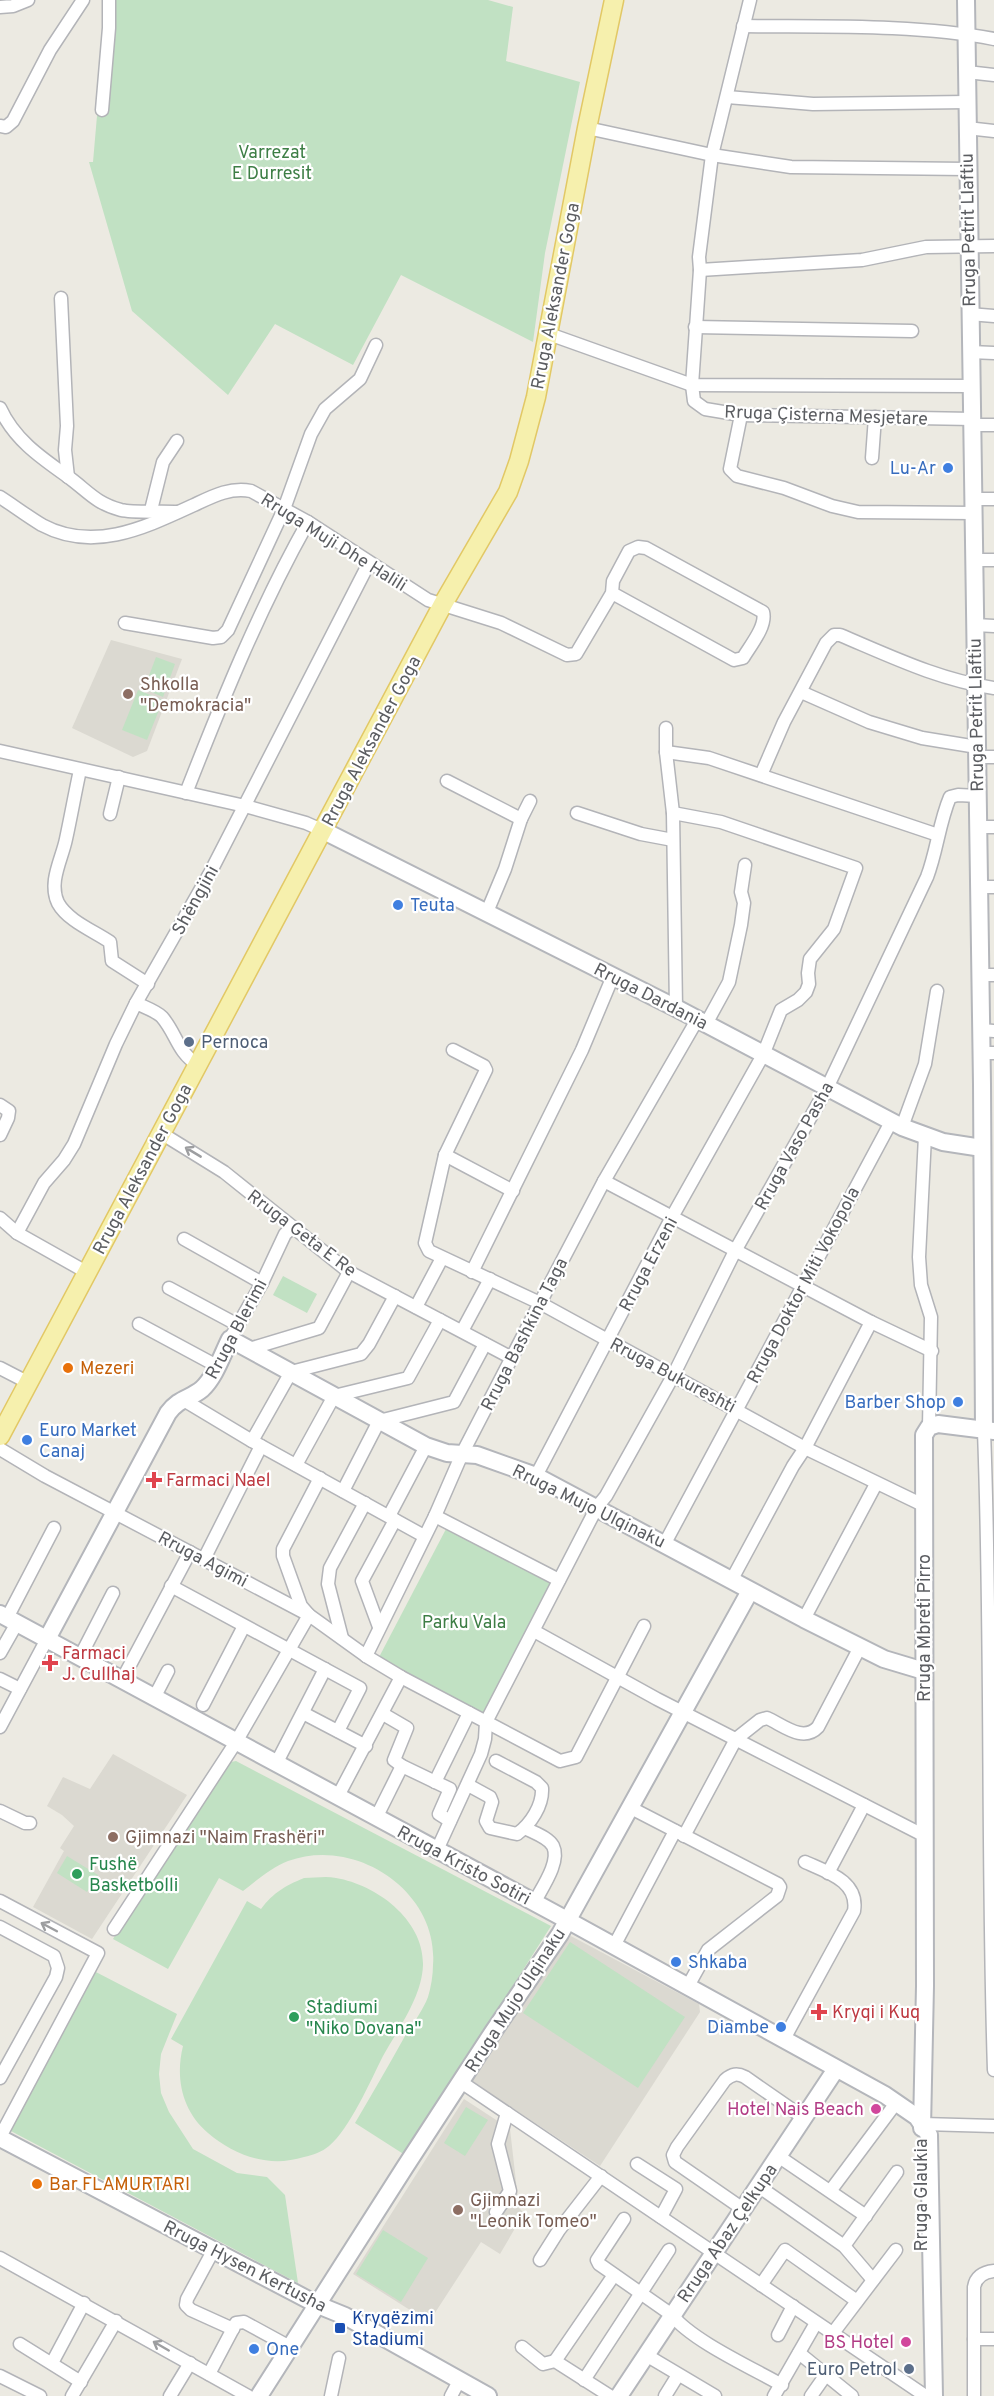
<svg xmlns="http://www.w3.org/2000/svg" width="994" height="2396" viewBox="0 0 994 2396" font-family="Overpass,sans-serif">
  <rect width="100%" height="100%" fill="#eceae2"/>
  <g fill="#dbd9d1">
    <path d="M111 640 182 659 147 751 133 757 72 728Z"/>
    <path d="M113 1754 187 1795 92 1939 33 1907 64 1851 60 1848 74 1826 62 1815 47 1806 63 1777 90 1789Z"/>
    <path d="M569 1935 699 2004 700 2012 600 2166 472 2081Z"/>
    <path d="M464 2099 510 2129 519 2208 524 2213 500 2254 481 2242 429 2322 353 2274Z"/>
  </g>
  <g fill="#c1e1c3">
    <path d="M107 0H488L513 7 506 61 580 82 545 253 533 342 401 275 353 365 275 324 228 395 132 311 89 162H93Z"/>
    <path d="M156 657 175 664 163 697 144 689Z"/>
    <path d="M138 690 163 700 147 740 122 730Z"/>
    <path d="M283 1276 317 1294 307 1313 273 1295Z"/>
    <path d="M446 1529 550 1583 482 1715 377 1661Z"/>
    <path d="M236 1761 551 1926 405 2155 355 2123C372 2094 389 2065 405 2036 413 2024 423 2010 428 1997 431 1987 433 1975 433 1965 439 1891 355 1836 288 1861 271 1868 257 1880 243 1891L219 1878 168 1969 113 1939 149 1880 226 1763Z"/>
    <path d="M67 1856 98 1875 87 1892 57 1873Z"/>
    <path d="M304 1878C315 1878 326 1876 336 1878 377 1885 424 1920 423 1965 422 1997 398 2029 383 2056 371 2080 349 2130 329 2146 322 2152 313 2155 304 2157 269 2168 235 2156 208 2133 182 2111 175 2078 183 2046L171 2039 247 1901 261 1909C274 1892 285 1886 304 1878Z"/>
    <path d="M570 1942 685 2017 638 2088 523 2013Z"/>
    <path d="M92 1970 177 2014 161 2054 159 2074 161 2093 169 2112 193 2149 237 2173 267 2177 285 2195 298 2283 9 2130Z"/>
    <path d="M466 2107 488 2120 465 2156 444 2143Z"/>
    <path d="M383 2230 428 2258 401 2302 356 2274Z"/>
  </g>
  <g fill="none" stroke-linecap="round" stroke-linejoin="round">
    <g stroke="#b3b4b8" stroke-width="15">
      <g id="street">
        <path d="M750 0 712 155 699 257 700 270 692 385 694 401 705 409 741 415 973 419"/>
        <path d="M0 7 13 6 28 0"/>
        <path d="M743 26C824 27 915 24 994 39"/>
        <path d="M967 72 994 75"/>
        <path d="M727 97 813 104 967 102"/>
        <path d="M102 110 109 28V0"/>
        <path d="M0 126 6 127 13 121 50 50 83 0"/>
        <path d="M587 128 712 155 791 167 967 169"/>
        <path d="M967 128 994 131"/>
        <path d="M700 270 862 260 926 247 994 246"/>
        <path d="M61 298 67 426 65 450 68 477"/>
        <path d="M969 314 994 316"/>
        <path d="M695 327 912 331"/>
        <path d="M549 334 692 385 971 386"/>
        <path d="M970 352 994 353"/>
        <path d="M0 408C14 439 40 457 67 476 88 491 95 503 121 510 134 513 162 511 177 512"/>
        <path d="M741 415 730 469 737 476 784 488 832 506 858 512 974 513"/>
        <path d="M973 425H994"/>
        <path d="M872 458 875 417"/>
        <path d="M0 497C14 506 27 516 42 525 94 553 146 527 194 505 213 496 230 487 251 491L308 522 428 600 501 623 567 655 576 654 612 593 613 581 629 551 638 547 646 548 763 612C767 626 750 646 743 658L734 660 612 593"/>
        <path d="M974 499H994"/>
        <path d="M151 510 163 462 177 441"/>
        <path d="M975 560H994"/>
        <path d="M125 623 213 638 221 637 228 630 284 509 311 434 325 409 360 379 376 345"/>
        <path d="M975 625 994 626"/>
        <path d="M801 692 869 722 922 738 977 747"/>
        <path d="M666 728V752L673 813 676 1008"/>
        <path d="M0 751 245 806 306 823 324 831"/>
        <path d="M666 752 709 758 938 835"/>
        <path d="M977 757H994"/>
        <path d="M80 770C75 793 71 816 66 839 62 859 48 882 58 903 68 921 94 931 110 942L112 961 148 984"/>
        <path d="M761 775 784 722 826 643 834 635H840C890 656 939 680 994 688"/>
        <path d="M447 781 521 819"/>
        <path d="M186 793C222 701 259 609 308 522"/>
        <path d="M577 813 641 834 673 840"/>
        <path d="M110 814 119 777"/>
        <path d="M978 827H994"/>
        <path d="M979 887H994"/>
        <path d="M487 912 505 869 521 819 530 801"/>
        <path d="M980 975H994"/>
        <path d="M136 1003C144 1007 156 1011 162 1017 176 1033 178 1053 197 1064"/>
        <path d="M706 1024 729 982 741 925 744 903 741 892 745 865"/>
        <path d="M981 1030 994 1031"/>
        <path d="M453 1050 484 1066 486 1070 445 1155 425 1243 429 1251 540 1303 805 1448 923 1505"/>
        <path d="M982 1053H994"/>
        <path d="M0 1105 9 1111 8 1118 0 1135"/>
        <path d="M902 1127 925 1064 937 991"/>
        <path d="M161 1133 224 1172 349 1272 512 1358"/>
        <path d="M925 1136 919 1257 921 1285 931 1317 929 1427"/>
        <path d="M445 1155 513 1191"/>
        <path d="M604 1181 871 1322 932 1351"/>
        <path d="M0 1218 17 1233 88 1273"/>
        <path d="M17 1233 44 1183 64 1160 74 1144 116 1044 136 1003 210 873 369 563"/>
        <path d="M184 1239 262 1283"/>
        <path d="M472 1272 582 1050 613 976"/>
        <path d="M169 1288 238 1325"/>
        <path d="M416 1307 442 1258"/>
        <path d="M139 1324 217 1366"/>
        <path d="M462 1331 490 1279"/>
        <path d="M230 1339 262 1283 285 1234 293 1227"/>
        <path d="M249 1349 319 1328 349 1272"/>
        <path d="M0 1368 29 1383"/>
        <path d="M182 1399 252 1441 424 1536"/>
        <path d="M984 1431C992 1644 987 1857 994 2070"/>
        <path d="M252 1441 291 1372 361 1354 369 1344 395 1296"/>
        <path d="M0 1449 45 1476 309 1615 366 1656 401 1677 560 1761 576 1757 644 1626"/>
        <path d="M296 1465 334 1396 408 1378 440 1320"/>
        <path d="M536 1476 672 1217 763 1055 781 1010 798 1000 806 992 809 984 808 973 810 959 834 929 856 868 721 822 673 813"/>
        <path d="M343 1491 379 1421 454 1402 485 1344"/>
        <path d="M389 1516 426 1446"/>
        <path d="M435 1516 559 1580"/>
        <path d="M665 1543 891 1122"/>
        <path d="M204 1559 261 1446"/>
        <path d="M731 1581 793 1466 805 1448 871 1322"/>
        <path d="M171 1586 360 1688 338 1731"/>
        <path d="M308 1614 301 1606 283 1556V1549L320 1478"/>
        <path d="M7 1618 54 1528"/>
        <path d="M804 1619 876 1484"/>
        <path d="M379 1627 362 1581 395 1520"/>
        <path d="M534 1631 657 1699 923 1835"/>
        <path d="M342 1638 328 1584 330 1568 365 1503"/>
        <path d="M0 1653 17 1623"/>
        <path d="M366 1656 435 1516 462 1454 540 1303 604 1181 697 1020"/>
        <path d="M80 1657 113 1593"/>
        <path d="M0 1679 20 1689"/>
        <path d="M122 1680 190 1552"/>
        <path d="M154 1698 168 1671"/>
        <path d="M203 1705 244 1626"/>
        <path d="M303 1713 366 1746"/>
        <path d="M383 1714 407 1728 394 1760 402 1766 450 1789 439 1814 450 1821"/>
        <path d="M0 1727 47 1639"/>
        <path d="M276 1764 325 1669"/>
        <path d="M435 1782 469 1713"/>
        <path d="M468 1785 490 1797 492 1802 486 1821 490 1828 517 1834C531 1824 543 1805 542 1788L536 1782 496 1761"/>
        <path d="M338 1796 401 1677"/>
        <path d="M631 1808 778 1884 780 1887 777 1896 708 1950 688 1986"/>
        <path d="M0 1811 25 1823H30"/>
        <path d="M376 1818 402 1766"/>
        <path d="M525 1828C534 1833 548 1837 553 1846 561 1862 541 1889 534 1903"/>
        <path d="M684 1836 736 1739 760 1720 767 1718C783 1725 803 1743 818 1727L860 1647"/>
        <path d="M437 1850 481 1754 485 1739 486 1722 597 1507 606 1496 673 1376 735 1251 827 1088 927 877C937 851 939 823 950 797L958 795 978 796"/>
        <path d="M828 1873 864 1805"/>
        <path d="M0 1901 98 1953 0 2137"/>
        <path d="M0 1927 54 1956 58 1968 56 1977 0 2078"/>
        <path d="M114 1929 236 1742 309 1615"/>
        <path d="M614 1946 675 1831"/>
        <path d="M784 2039 854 1911C859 1881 827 1872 805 1862"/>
        <path d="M461 2082 924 2395"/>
        <path d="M923 2124 994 2126"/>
        <path d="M778 2156 866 2216"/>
        <path d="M637 2164 676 2189 661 2217"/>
        <path d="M758 2186 844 2246 873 2280"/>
        <path d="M831 2190 896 2103"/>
        <path d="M743 2209 675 2162 673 2155 677 2147 725 2080C732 2074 737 2073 745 2077L804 2118"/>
        <path d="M496 2212 510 2191 498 2144 507 2113"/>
        <path d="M624 2219 597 2260 599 2264 672 2315C691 2340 752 2368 782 2385"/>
        <path d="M844 2246 897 2172"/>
        <path d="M213 2251 187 2299 186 2305 191 2310 233 2329"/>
        <path d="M0 2258 248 2396"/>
        <path d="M540 2260 559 2230 601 2176"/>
        <path d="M761 2285 785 2250 857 2301"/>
        <path d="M833 2333 896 2250"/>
        <path d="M778 2335 793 2306"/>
        <path d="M974 2339H994"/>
        <path d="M20 2344 81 2382"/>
        <path d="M522 2347 543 2364 555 2361 610 2396"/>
        <path d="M799 2353 852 2396"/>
        <path d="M646 2355 715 2396"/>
        <path d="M555 2361 614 2275"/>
        <path d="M52 2363 84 2303"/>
        <path d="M209 2374 236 2323 244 2322 290 2347"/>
        <path d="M0 2376 40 2396"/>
        <path d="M584 2380 669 2250"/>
        <path d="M72 2396 116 2321"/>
        <path d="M170 2396 190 2363"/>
        <path d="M331 2396 339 2358"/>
        <path d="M451 2396 459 2381"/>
        <path d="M665 2396 678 2375"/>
        <path d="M774 2396 816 2323"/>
        <path d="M811 2396 825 2376"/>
        <path d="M974 2396V2287C976 2276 984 2272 994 2271"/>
      </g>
    </g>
    <g stroke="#b4b6bb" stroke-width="20">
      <g id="secondary">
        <path d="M966 0 982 1084 984 1431"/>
        <path d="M324 831 676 1008 902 1127 943 1142 982 1148"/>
        <path d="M0 1614 567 1920 885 2095 917 2117 929 2135 934 2396"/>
        <path d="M47 1639 168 1413C179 1398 190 1399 202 1389 215 1377 222 1355 230 1339L426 1446 447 1453 477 1455 536 1476 804 1619 884 1659 924 1671"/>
        <path d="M922 2128 925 1986 924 1435 929 1427 938 1424 994 1431"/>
        <path d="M0 2138 318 2305 345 2316 488 2396"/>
        <path d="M259 2396 405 2167 493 2032 560 1934 750 1591"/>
        <path d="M619 2396 836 2069"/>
      </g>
    </g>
    <g stroke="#e2c865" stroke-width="21">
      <path id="primary" d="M0 1436 443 604 508 492 519 461 536 397 587 128 614 0"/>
    </g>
    <use href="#street" stroke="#fff" stroke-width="12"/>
    <use href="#secondary" stroke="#fff" stroke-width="16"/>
    <use href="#primary" stroke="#f6f0ad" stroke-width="18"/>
  </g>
  <defs><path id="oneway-shaft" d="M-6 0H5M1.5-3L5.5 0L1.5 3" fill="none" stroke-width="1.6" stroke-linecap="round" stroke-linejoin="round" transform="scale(1.5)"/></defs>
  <g stroke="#9d9ea0">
    <use href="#oneway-shaft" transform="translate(193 1152) rotate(-149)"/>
    <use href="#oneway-shaft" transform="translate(49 1927) rotate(-152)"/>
    <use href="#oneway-shaft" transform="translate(161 2346) rotate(-150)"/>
  </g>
  <g fill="#3f7fe0" stroke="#fff" stroke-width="2">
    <circle cx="948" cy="468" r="6"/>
    <circle cx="398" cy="905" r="6"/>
    <circle cx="958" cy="1402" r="6"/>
    <circle cx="27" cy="1440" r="6"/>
    <circle cx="676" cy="1962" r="6"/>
    <circle cx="781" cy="2027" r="6"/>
    <circle cx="254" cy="2349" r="6"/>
  </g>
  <g fill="#8d6e63" stroke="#fff" stroke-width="2">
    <circle cx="128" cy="694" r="6"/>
    <circle cx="113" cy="1837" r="6"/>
    <circle cx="458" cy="2210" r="6"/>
  </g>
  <g fill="#5c6f8a" stroke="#fff" stroke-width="2">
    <circle cx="189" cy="1042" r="6"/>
    <circle cx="909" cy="2369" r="6"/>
  </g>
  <g fill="#e8710a" stroke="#fff" stroke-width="2">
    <circle cx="68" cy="1368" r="6"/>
    <circle cx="37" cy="2184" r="6"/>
  </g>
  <g fill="#e0444e" stroke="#fff" stroke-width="2">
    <path d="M151 1471h6v6h6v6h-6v6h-6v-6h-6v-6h6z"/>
    <path d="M47 1654h6v6h6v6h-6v6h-6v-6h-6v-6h6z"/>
    <path d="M816 2003h6v6h6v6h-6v6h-6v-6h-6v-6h6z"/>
  </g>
  <g fill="#2e9e5b" stroke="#fff" stroke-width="2">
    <circle cx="77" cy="1874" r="6"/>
    <circle cx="294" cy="2017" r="6"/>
  </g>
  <g fill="#d1479c" stroke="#fff" stroke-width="2">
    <circle cx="876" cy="2109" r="6"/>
    <circle cx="906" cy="2342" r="6"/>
  </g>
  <rect fill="#1a4fb4" stroke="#fff" stroke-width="2" x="334" y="2322" width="12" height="12" rx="3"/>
  <g text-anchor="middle" stroke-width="4.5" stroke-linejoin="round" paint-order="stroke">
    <g font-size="18" fill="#3d7e45" stroke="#fff">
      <text x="272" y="158">Varrezat<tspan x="272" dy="21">E Durresit</tspan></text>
      <text x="464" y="1628">Parku Vala</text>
    </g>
    <g font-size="18" fill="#5b5d61" stroke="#fff">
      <text transform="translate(968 230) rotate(-91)" y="6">Rruga Petrit Llaftiu</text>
      <text transform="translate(555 296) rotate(-79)" y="6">Rruga Aleksander Goga</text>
      <text transform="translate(826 415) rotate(2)" y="6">Rruga Çisterna Mesjetare</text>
      <text transform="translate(334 542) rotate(32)" y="6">Rruga Muji Dhe Halili</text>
      <text transform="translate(976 715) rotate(-91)" y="6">Rruga Petrit Llaftiu</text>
      <text transform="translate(371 741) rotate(-62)" y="6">Rruga Aleksander Goga</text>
      <text transform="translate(195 900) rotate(-61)" y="6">Shëngjini</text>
      <text transform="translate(651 996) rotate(27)" y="6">Rruga Dardania</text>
      <text transform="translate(794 1146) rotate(-61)" y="6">Rruga Vaso Pasha</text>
      <text transform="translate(142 1169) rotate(-62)" y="6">Rruga Aleksander Goga</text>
      <text transform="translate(302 1233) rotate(37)" y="6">Rruga Geta E Re</text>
      <text transform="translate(648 1264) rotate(-62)" y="6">Rruga Erzeni</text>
      <text transform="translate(803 1285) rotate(-62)" y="6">Rruga Doktor Miti Vokopola</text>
      <text transform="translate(236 1329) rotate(-62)" y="6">Rruga Blerimi</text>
      <text transform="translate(524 1334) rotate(-63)" y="6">Rruga Bashkina Taga</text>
      <text transform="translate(673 1375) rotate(28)" y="6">Rruga Bukureshti</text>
      <text transform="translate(589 1506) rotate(26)" y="6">Rruga Mujo Ulqinaku</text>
      <text transform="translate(203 1559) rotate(28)" y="6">Rruga Agimi</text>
      <text transform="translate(924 1628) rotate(-90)" y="6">Rruga Mbreti Pirro</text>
      <text transform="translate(464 1865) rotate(28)" y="6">Rruga Kristo Sotiri</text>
      <text transform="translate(515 2000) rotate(-57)" y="6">Rruga Mujo Ulqinaku</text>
      <text transform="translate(921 2195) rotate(-90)" y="6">Rruga Glaukia</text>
      <text transform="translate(727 2233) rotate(-56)" y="6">Rruga Abaz Çelkupa</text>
      <text transform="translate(245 2266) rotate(27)" y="6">Rruga Hysen Kertusha</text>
    </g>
    <g font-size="18" fill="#366cbe" stroke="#fff" text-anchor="start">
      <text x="936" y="474" text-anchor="end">Lu-Ar</text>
      <text x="410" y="911">Teuta</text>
      <text x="946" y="1408" text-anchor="end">Barber Shop</text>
      <text x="39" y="1436">Euro Market<tspan x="39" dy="21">Canaj</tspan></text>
      <text x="688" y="1968">Shkaba</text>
      <text x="769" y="2033" text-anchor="end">Diambe</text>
      <text x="266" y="2355">One</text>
    </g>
    <g font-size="18" fill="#785e54" stroke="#fff" text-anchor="start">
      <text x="140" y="690">Shkolla<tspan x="140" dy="21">"Demokracia"</tspan></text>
      <text x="125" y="1843">Gjimnazi "Naim Frashëri"</text>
      <text x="470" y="2206">Gjimnazi<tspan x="470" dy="21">"Leonik Tomeo"</tspan></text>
    </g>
    <g font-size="18" fill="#4e5e75" stroke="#fff" text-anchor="start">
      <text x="201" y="1048">Pernoca</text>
      <text x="897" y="2375" text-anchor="end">Euro Petrol</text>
    </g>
    <g font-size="18" fill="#c56008" stroke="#fff" text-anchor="start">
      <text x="80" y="1374">Mezeri</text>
      <text x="49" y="2190">Bar FLAMURTARI</text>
    </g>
    <g font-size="18" fill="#be3a42" stroke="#fff" text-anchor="start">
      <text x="166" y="1486">Farmaci Nael</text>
      <text x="62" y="1659">Farmaci<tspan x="62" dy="21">J. Cullhaj</tspan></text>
      <text x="832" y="2018">Kryqi i Kuq</text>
    </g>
    <g font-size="18" fill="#27864d" stroke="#fff" text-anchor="start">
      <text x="89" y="1870">Fushë<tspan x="89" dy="21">Basketbolli</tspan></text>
      <text x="306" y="2013">Stadiumi<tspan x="306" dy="21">"Niko Dovana"</tspan></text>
    </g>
    <g font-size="18" fill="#b23c85" stroke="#fff" text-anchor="end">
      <text x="864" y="2115">Hotel Nais Beach</text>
      <text x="894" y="2348">BS Hotel</text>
    </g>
    <g font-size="18" fill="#164399" stroke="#fff" text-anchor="start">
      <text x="352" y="2324">Kryqëzimi<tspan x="352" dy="21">Stadiumi</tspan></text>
    </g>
  </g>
</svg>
